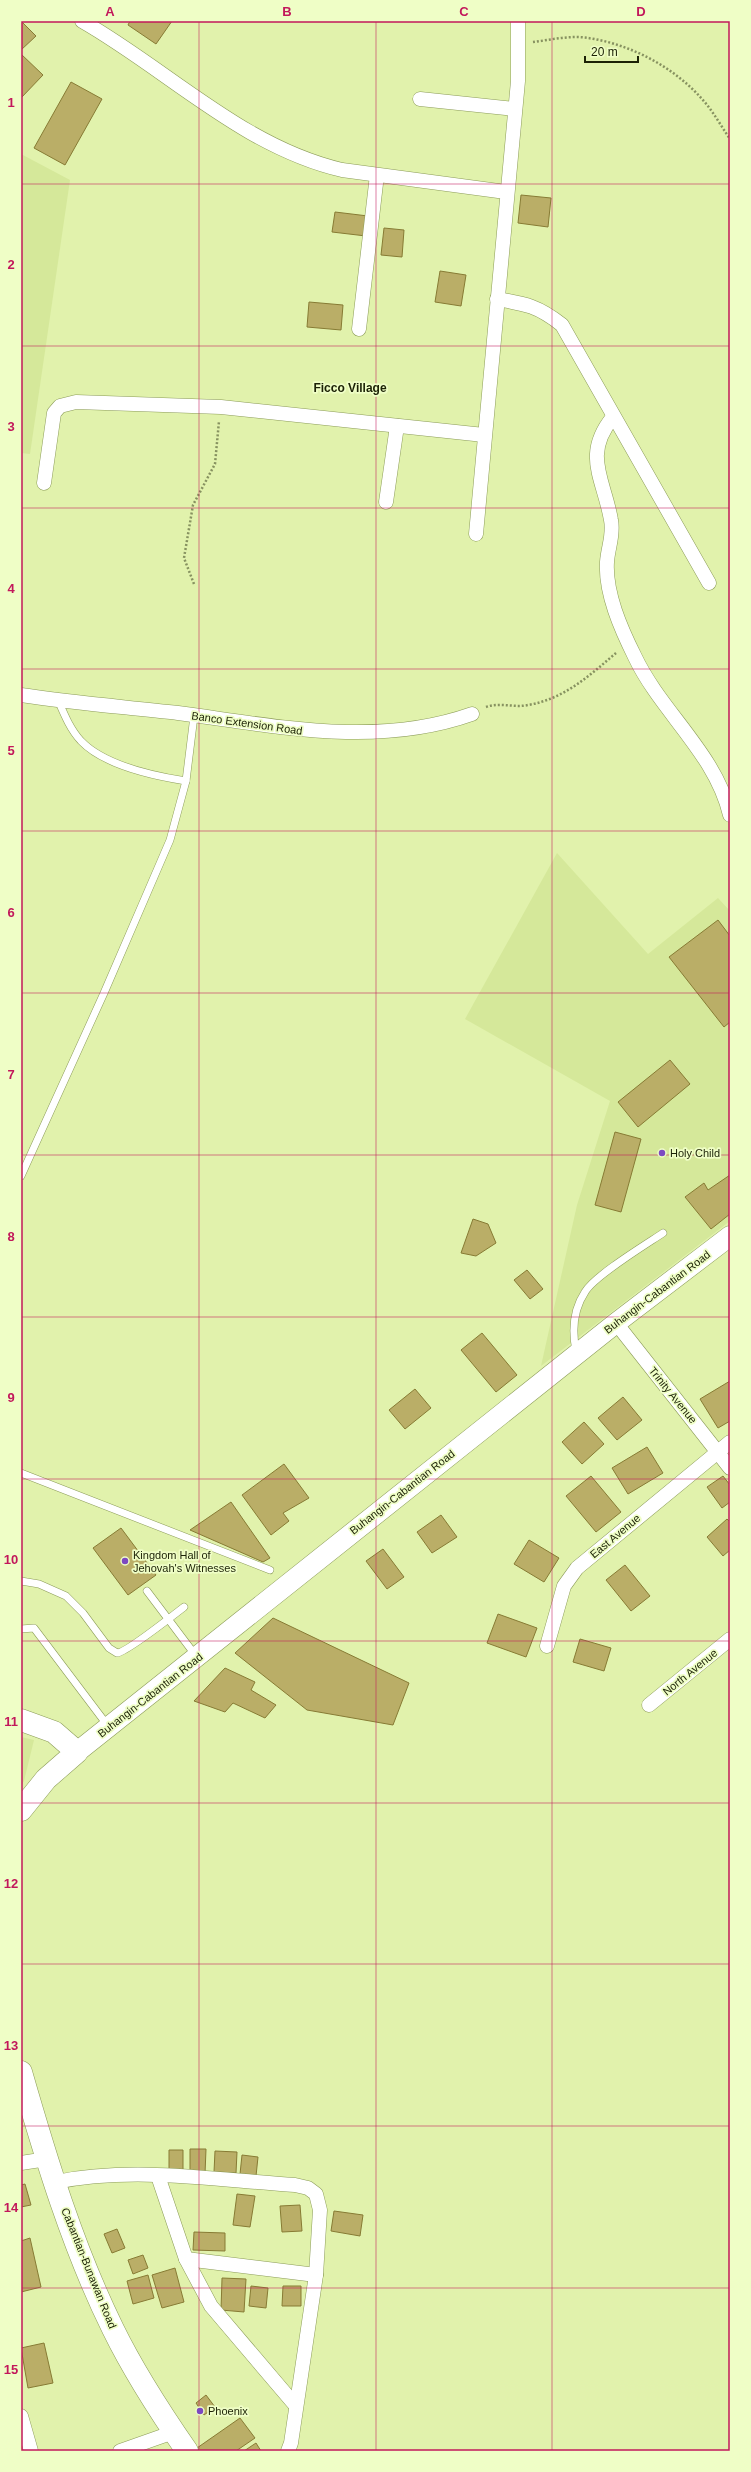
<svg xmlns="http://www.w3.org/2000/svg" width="751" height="2472" viewBox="0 0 751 2472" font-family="Helvetica,sans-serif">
  <rect width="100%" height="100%" fill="#e1f2ac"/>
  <g fill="#d5e89a">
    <path d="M21 154 70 180 30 454 21 453Z"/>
    <path d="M557 853 648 954 718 898 730 911V1221L541 1366 577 1205 610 1101 465 1019Z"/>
    <path d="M21 1737 34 1740 24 1781 21 1786Z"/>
  </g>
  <g fill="#baae67" stroke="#877b34">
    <path d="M21 21 36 36 21 50Z"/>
    <path d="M130 21H172L156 44 128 25Z"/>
    <path d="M21 54 43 75 21 98Z"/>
    <path d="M71 82 102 99 65 165 34 148Z"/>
    <path d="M521 195 551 198 548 227 518 223Z"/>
    <path d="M335 212 368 216 366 236 332 232Z"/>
    <path d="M384 228 404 230 402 257 381 255Z"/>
    <path d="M440 271 466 275 461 306 435 302Z"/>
    <path d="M309 302 343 305 341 330 307 327Z"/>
    <path d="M718 920 730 936V1022L724 1027 669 957Z"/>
    <path d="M670 1060 690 1084 638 1127 618 1102Z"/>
    <path d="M615 1132 641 1139 621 1212 595 1205Z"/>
    <path d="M730 1175V1214L711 1229 685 1197 704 1183 708 1190Z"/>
    <path d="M473 1219 488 1224 496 1243 476 1256 461 1253Z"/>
    <path d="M527 1270 543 1289 530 1299 514 1280Z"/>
    <path d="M482 1333 517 1375 496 1392 461 1350Z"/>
    <path d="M730 1381V1421L718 1428 700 1399Z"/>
    <path d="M415 1389 431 1408 405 1429 389 1410Z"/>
    <path d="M623 1397 642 1420 617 1440 598 1418Z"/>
    <path d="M584 1422 604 1444 582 1464 562 1442Z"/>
    <path d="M647 1447 663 1473 628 1494 612 1468Z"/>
    <path d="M284 1464 309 1498 283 1513 289 1521 271 1535 242 1495Z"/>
    <path d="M591 1476 621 1512 596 1532 566 1496Z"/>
    <path d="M723 1476 730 1485V1502L722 1508 707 1487Z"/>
    <path d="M231 1502 270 1558 263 1562 190 1530Z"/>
    <path d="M441 1515 457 1537 432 1553 417 1532Z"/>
    <path d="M727 1519 730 1522V1550L723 1556 707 1537Z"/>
    <path d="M121 1528 156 1575 128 1595 93 1548Z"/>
    <path d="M529 1540 559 1558 544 1582 514 1564Z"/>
    <path d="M383 1549 404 1577 387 1589 366 1561Z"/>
    <path d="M625 1565 650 1596 631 1611 606 1580Z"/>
    <path d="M498 1614 537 1628 526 1657 487 1643Z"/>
    <path d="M273 1618 409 1683 393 1725 307 1710 235 1653Z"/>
    <path d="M580 1639 611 1648 604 1671 573 1662Z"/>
    <path d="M225 1668 255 1682 251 1690 276 1705 265 1718 233 1703 225 1712 194 1701Z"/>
    <path d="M190 2149H206L205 2174 190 2173Z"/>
    <path d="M169 2150H183V2174L169 2173Z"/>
    <path d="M215 2151 237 2152 236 2173 214 2172Z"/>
    <path d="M242 2155 258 2157 256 2176 240 2174Z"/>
    <path d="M25 2184 31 2205 21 2207V2185Z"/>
    <path d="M237 2194 255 2196 250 2227 233 2225Z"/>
    <path d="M300 2205 302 2231 282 2232 280 2206Z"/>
    <path d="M334 2211 363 2215 360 2236 331 2231Z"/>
    <path d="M117 2229 125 2248 112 2253 104 2234Z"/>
    <path d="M194 2232 225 2233V2251L193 2250Z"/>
    <path d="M30 2238 41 2287 21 2292V2241Z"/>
    <path d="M143 2255 148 2268 133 2274 128 2260Z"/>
    <path d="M175 2268 184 2302 162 2308 152 2275Z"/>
    <path d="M148 2275 154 2298 133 2304 127 2281Z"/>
    <path d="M222 2278 246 2279 244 2312 221 2310Z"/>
    <path d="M251 2286 268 2288 266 2308 249 2306Z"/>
    <path d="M283 2286H301V2306H282Z"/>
    <path d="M44 2343 53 2383 28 2388 21 2348Z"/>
    <path d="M206 2395 215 2407 204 2415 196 2403Z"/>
    <path d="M240 2418 255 2438 236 2451H200L197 2448Z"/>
    <path d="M256 2443 261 2451H244Z"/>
  </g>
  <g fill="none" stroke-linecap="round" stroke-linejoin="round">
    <g stroke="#8c9c59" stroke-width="8">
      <g id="lane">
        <path d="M58 700C64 714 70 729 81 741 104 765 154 776 186 781"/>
        <path d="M21 1176 104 993 170 840 186 781 194 716"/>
        <path d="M576 1351C572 1331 573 1310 585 1292 594 1276 645 1245 663 1233"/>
        <path d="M21 1473 270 1570"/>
        <path d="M21 1581 39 1584 66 1596 83 1613 109 1648 117 1653C125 1653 175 1614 184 1607"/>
        <path d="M147 1591 196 1656"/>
        <path d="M21 1629 34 1628 108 1726"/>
      </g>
    </g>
    <g stroke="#8c9c59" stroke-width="15">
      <g id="street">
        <path d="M82 21C168 70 243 147 342 170L506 192"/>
        <path d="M420 99 515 109"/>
        <path d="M497 299C526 304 538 306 562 325L709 583"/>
        <path d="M359 329 377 175"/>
        <path d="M613 417C582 455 604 479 611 520 614 535 608 547 607 562 605 593 621 629 635 657 661 712 716 754 730 815"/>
        <path d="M44 483 54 413 60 406 76 402 221 407 484 435"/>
        <path d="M386 502 397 426"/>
        <path d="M476 534 518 81V21"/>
        <path d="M21 695C73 703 126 707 178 713 276 726 376 748 472 714"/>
        <path d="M616 1323 730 1468"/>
        <path d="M547 1646 564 1586 577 1568 730 1442"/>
        <path d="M649 1705 730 1639"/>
        <path d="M21 2163 47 2159"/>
        <path d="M158 2176 186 2259 211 2306 296 2406"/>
        <path d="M56 2182C133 2166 217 2180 295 2185L308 2188 316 2194 320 2210 316 2275 291 2443 288 2451"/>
        <path d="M186 2259 316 2275"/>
        <path d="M21 2416 31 2451"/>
        <path d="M120 2451 174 2432"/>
      </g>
    </g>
    <g stroke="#8c9c59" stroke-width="21">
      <path id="secondary" d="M77 1752 616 1323 730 1236"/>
    </g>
    <g stroke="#8c9c59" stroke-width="23">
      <g id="primary">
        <path d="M21 1720 54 1732 77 1752 46 1779 21 1810"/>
        <path d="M21 2072C46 2159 73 2248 113 2329 134 2372 160 2412 187 2451"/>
      </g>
    </g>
    <g stroke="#879260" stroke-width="2.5" stroke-dasharray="2 2" stroke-linecap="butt">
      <path d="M533 42C550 40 570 35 588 38 630 44 674 67 702 99 713 111 721 126 730 139"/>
      <path d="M194 584 184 558 193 505 215 464 219 421"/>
      <path d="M486 707C500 702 514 708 528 705 564 699 589 676 616 653"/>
    </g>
    <use href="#lane" stroke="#fff" stroke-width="7"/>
    <use href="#street" stroke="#fff" stroke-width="14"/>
    <use href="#secondary" stroke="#fff" stroke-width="20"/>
    <use href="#primary" stroke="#fff" stroke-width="22"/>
  </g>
  <path fill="none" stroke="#c2185b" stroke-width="1" stroke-opacity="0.55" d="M199 21V2451M376 21V2451M552 21V2451M21 184H730M21 346H730M21 508H730M21 669H730M21 831H730M21 993H730M21 1155H730M21 1317H730M21 1479H730M21 1641H730M21 1803H730M21 1964H730M21 2126H730M21 2288H730"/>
  <g fill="#7c49c1" stroke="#effec6" stroke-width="1.5">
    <circle cx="662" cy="1153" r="4"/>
    <circle cx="125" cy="1561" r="4"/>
    <circle cx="200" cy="2411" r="4"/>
  </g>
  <g text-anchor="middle" stroke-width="3.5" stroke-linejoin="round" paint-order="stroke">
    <g font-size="11" fill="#1c2206" stroke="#effec6">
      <text transform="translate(247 723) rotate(8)" y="4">Banco Extension Road</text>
      <text transform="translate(657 1292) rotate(-37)" y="4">Buhangin-Cabantian Road</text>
      <text transform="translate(673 1395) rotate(51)" y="4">Trinity Avenue</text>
      <text transform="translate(402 1492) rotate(-38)" y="4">Buhangin-Cabantian Road</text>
      <text transform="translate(615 1536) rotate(-40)" y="4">East Avenue</text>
      <text transform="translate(690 1672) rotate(-39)" y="4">North Avenue</text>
      <text transform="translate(150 1695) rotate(-38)" y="4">Buhangin-Cabantian Road</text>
      <text transform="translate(89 2268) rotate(68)" y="4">Cabantian-Bunawan Road</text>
    </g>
    <g font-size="11" fill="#1c2206" stroke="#effec6" text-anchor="start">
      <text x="670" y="1157">Holy Child</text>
      <text x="133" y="1559">Kingdom Hall of<tspan x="133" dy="13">Jehovah's Witnesses</tspan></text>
      <text x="208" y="2415">Phoenix</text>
    </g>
    <g font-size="12" font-weight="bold" fill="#1c2206" stroke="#effec6">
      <text x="350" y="392">Ficco Village</text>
    </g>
  </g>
  <rect width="751" height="2472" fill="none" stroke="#effec6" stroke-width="44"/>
  <path d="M585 56v6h53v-6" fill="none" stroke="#1c2206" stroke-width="2"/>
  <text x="591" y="56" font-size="12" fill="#1c2206" stroke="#effec6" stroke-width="3" paint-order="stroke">20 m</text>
  <rect x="22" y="22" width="707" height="2428" fill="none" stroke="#c2185b" stroke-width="1.5"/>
  <g font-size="13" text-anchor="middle" font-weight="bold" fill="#c2185b">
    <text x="110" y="16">A</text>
    <text x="287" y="16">B</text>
    <text x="464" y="16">C</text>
    <text x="641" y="16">D</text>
    <text x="11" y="107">1</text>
    <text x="11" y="269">2</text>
    <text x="11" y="431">3</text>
    <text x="11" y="593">4</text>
    <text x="11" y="755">5</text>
    <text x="11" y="917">6</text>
    <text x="11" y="1079">7</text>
    <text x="11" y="1241">8</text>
    <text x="11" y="1402">9</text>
    <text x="11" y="1564">10</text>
    <text x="11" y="1726">11</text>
    <text x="11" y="1888">12</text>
    <text x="11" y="2050">13</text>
    <text x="11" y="2212">14</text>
    <text x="11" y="2374">15</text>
  </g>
</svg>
